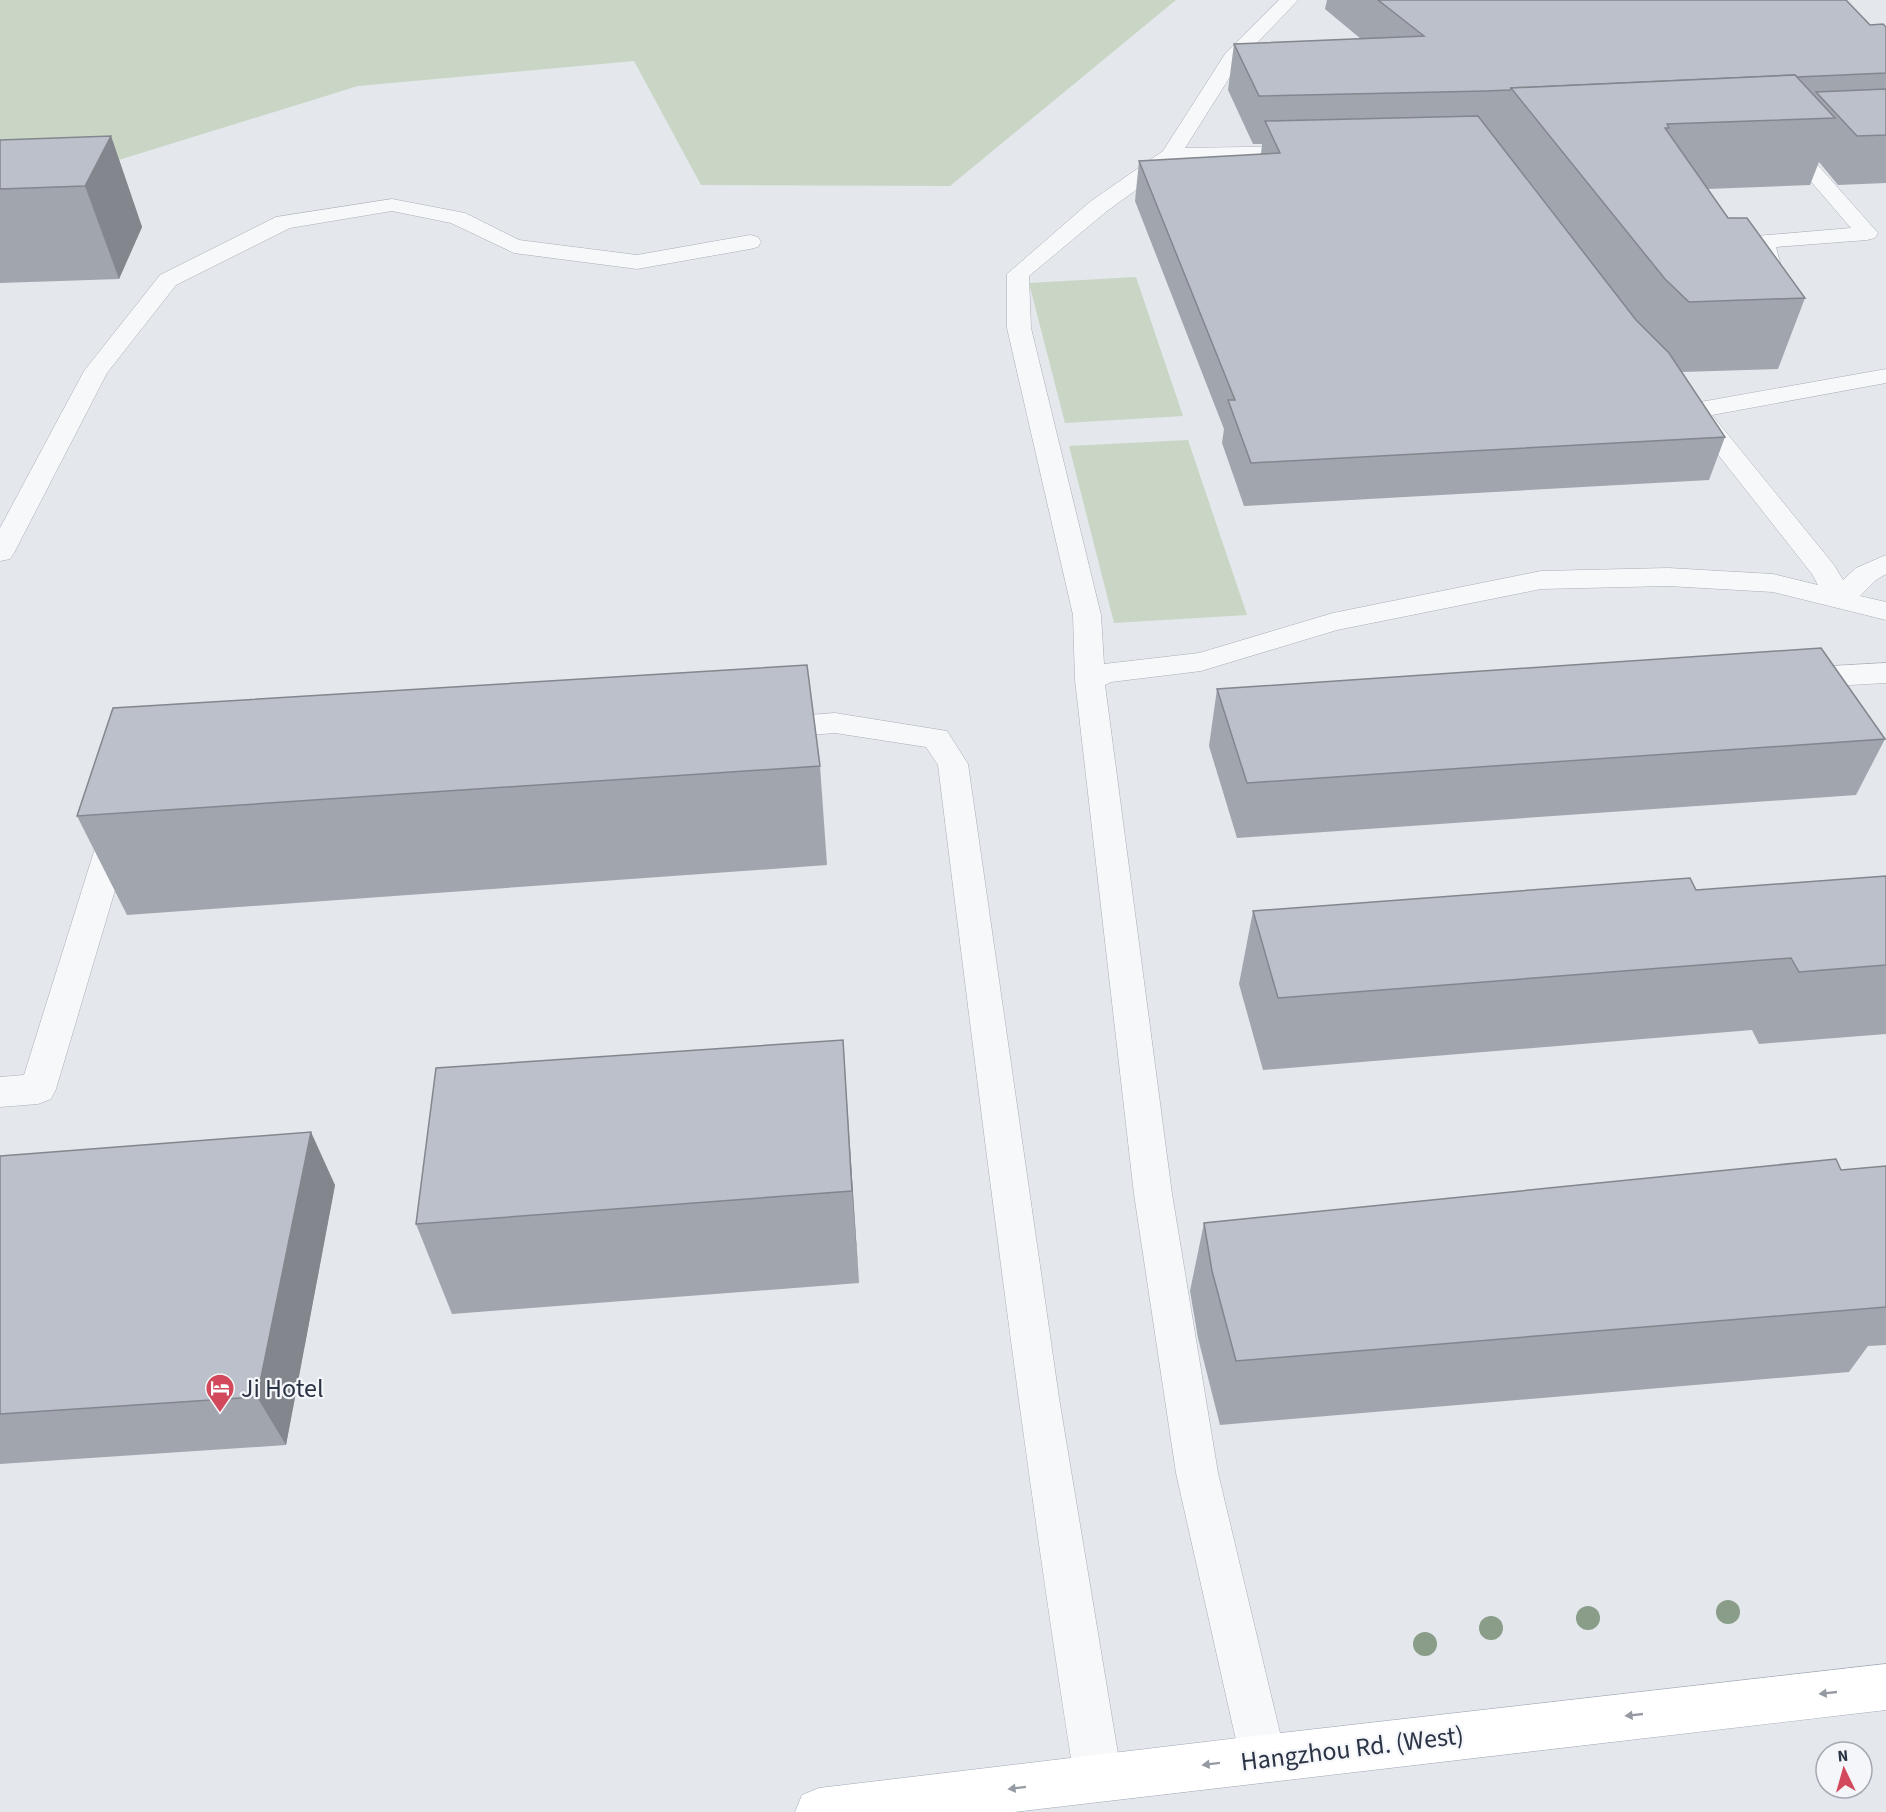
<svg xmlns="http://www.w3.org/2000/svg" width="1886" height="1812" viewBox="0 0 1886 1812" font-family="'Source Sans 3',sans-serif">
  <rect width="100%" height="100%" fill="#e4e7ec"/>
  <g fill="#c9d6c5">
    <path d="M0 0H1176L950 186 701 185 634 61 358 86 96 167 0 159Z"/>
    <path d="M1136 277 1183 416 1065 423 1029 283Z"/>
    <path d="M1188 440 1247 615 1114 623 1069 446Z"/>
  </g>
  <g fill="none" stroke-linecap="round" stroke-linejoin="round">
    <g stroke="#a9aeb7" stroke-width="1">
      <g id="minor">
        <path d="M1279 0H1298L1240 61 1185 148 1307 146 1314 148 1317 152 1314 156 1176 161 1107 211 1029 276 1031 328 1101 615 1104 664 1199 653 1333 613 1541 571 1668 568 1773 574 1818 585 1812 574 1683 410 1686 405 1695 403 1886 369V383L1712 415 1834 565 1843 580 1856 568 1886 555V574L1876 580 1860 596 1886 602V620L1773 592 1668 586 1541 589 1337 630 1201 671 1111 682 1105 685 1172 1194 1218 1473 1286 1758 1280 1775 1263 1781 1246 1775 1240 1758 1176 1473 1134 1194 1075 680 1073 615 1007 328V274L1091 201 1163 151 1225 54Z"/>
        <path d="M1786 135 1793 137 1878 233 1875 238 1867 240 1776 247 1781 266 1778 271 1770 273 1762 271 1753 241 1756 236 1851 228 1776 141 1779 137Z"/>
        <path d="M392 199 465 213 519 240 637 255 750 235 758 237 761 242 758 247 750 249 637 269 514 253 451 223 392 211 290 228 176 285 107 373 14 553 10 559 0 561V528L84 371 160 275 276 217Z"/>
        <path d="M1886 663V683L1795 688 1785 685 1780 678 1785 671 1795 668Z"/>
        <path d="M835 713 947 731 968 764 1059 1398 1122 1778 1115 1795 1098 1802 1081 1795 1074 1778C1021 1441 980 1103 938 765L926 747 835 733 770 738 759 735 755 728 759 721 770 718Z"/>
        <path d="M118 815 129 818 134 826 56 1089 51 1099 38 1104 0 1107V1077L24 1075 102 826 107 818Z"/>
      </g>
    </g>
    <g stroke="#a3abb8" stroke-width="1">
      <path id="major" d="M1886 1664V1710L1014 1812H795L802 1795 819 1788 1263 1735Z"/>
    </g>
    <use href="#minor" fill="#f7f8fa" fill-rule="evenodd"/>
    <use href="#major" fill="#fff" fill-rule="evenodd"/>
  </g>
  <g fill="#899d89">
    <circle cx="1728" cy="1612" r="12"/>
    <circle cx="1588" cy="1618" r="12"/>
    <circle cx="1491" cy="1628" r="12"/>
    <circle cx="1425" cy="1644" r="12"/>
  </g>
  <g fill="#a1a5ae">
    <path d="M1327 0H1846L1886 73V183L1838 185 1819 162 1810 185 1707 189 1728 218 1805 298 1778 369 1682 372 1725 437 1709 480 1244 506 1222 443 1224 429 1135 201 1139 161 1261 154 1262 144H1253L1228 90 1234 44 1361 39 1325 9Z"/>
    <path d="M111 136 142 227 119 279 0 283V140Z"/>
    <path d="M1217 689 1885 739 1856 795 1237 838 1209 746Z"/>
    <path d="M820 766 827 865 127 915 77 816Z"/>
    <path d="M1886 876V1034L1759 1044 1752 1030 1263 1070 1239 984 1253 911 1696 890Z"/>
    <path d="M843 1040 859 1283 452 1314 416 1224Z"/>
    <path d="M0 1156 335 1185 286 1445 0 1464Z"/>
    <path d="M1886 1166V1345L1868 1346 1849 1372 1220 1425 1198 1338 1190 1291 1204 1223Z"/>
  </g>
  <g fill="#83868d">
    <path d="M111 136 142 227 119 279 85 186Z"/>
    <path d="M311 1132 335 1185 286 1445 257 1397Z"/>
    <path d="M849 1135 859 1283 852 1191Z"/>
  </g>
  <g fill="#bbc0ca" stroke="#83868d" stroke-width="1.5">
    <path d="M1378 0H1846L1870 25 1883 24 1886 27V73L1797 77 1795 75 1511 88 1510 90 1486 91 1259 96 1234 44 1424 36Z"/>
    <path d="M1795 75 1835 118 1667 124 1669 128H1665L1728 218H1747L1805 298 1689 302 1665 279 1511 88Z"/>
    <path d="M1886 89V135L1857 136 1816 92Z"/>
    <path d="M1478 116 1636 320 1669 353 1725 437 1251 463 1228 400H1235L1139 161 1280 153 1265 121Z"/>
    <path d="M111 136 85 186 0 189V140Z"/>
    <path d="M1821 648 1885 739 1247 783 1217 689Z"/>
    <path d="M807 665 820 766 77 816 113 708Z"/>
    <path d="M1886 876V965L1799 972 1791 958 1278 998 1253 911 1690 878 1696 890Z"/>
    <path d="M843 1040 852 1191 416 1224 436 1068Z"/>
    <path d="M311 1132 257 1397 0 1414V1156Z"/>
    <path d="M1836 1159 1841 1170 1886 1166V1307L1236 1361 1212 1271 1204 1223Z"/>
  </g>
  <defs><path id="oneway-solid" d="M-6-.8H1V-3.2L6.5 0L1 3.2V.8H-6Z" transform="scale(1.5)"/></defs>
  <g fill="#959aa2">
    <use href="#oneway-solid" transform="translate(1828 1693) rotate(174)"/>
    <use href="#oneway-solid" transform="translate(1634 1715) rotate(174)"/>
    <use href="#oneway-solid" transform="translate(1211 1764) rotate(173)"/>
    <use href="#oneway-solid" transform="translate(1017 1788) rotate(173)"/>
  </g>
  <defs>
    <g id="hotel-pin" transform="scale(1.5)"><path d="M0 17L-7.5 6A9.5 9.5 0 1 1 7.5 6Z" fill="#d1495b" stroke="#f4f6f9"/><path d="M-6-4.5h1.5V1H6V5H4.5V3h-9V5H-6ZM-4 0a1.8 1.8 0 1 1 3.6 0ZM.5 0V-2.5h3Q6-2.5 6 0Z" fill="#fff"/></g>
  </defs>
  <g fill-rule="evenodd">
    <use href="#hotel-pin" x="220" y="1388"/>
  </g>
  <g text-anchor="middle" stroke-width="4.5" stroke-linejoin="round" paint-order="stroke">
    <g font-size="26" fill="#2b3445" stroke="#f4f6f9" text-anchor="start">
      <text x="241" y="1397">Ji Hotel</text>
    </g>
    <g font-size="26" fill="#2b3445" stroke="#f4f6f9">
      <text transform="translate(1352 1748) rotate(-7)" y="9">Hangzhou Rd. (West)</text>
    </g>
  </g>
  <g transform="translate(1844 1770) rotate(355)"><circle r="28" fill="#f4f6f9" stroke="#a4a8b1" stroke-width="1.5"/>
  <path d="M0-4.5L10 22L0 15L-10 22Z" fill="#d1495b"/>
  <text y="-9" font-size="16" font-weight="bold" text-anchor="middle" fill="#2b3445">N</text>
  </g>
</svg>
